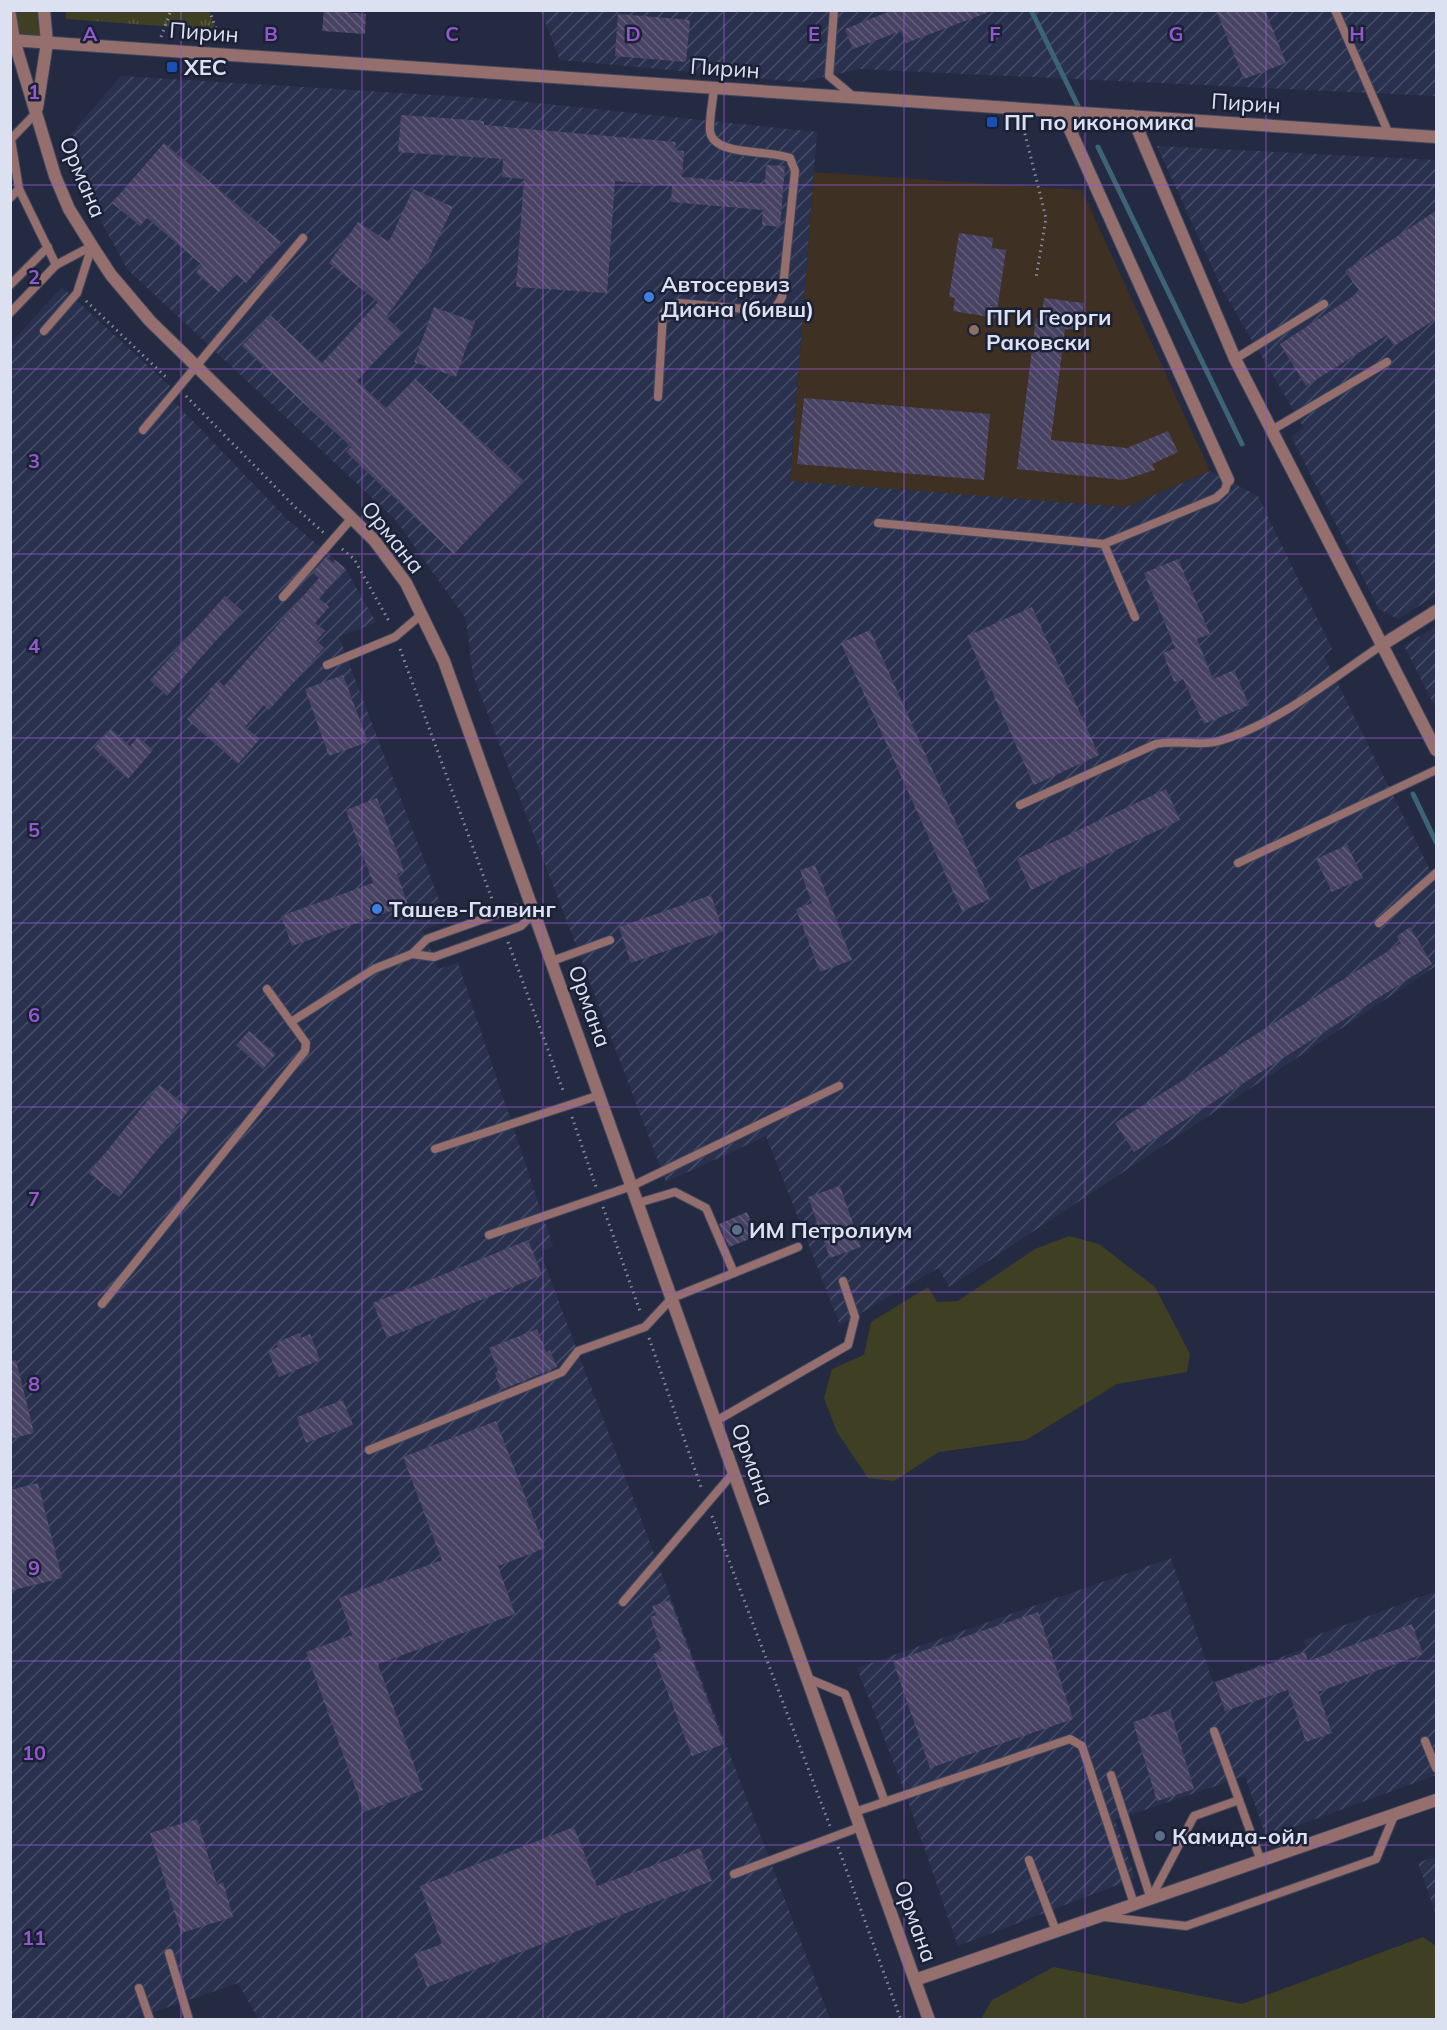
<svg xmlns="http://www.w3.org/2000/svg" width="1447" height="2030" viewBox="0 0 1447 2030" font-family="Mulish,sans-serif">
  <defs>
    <pattern id="industrial-furrows" width="10" height="10" patternUnits="userSpaceOnUse" patternTransform="scale(1.5)"><rect width="10" height="10" fill="#29314e"/><path d="M-1 1l2-2M0 10L10 0M9 11l2-2" fill="none" stroke="#474f68"/></pattern>
    <pattern id="park-tufts" width="24" height="20" patternUnits="userSpaceOnUse" patternTransform="scale(1.5)"><rect width="24" height="20" fill="#3f4023"/><path d="M3 7l-1-3M5 7V3M7 7l1-3M15 17l-1-3M17 17v-4M19 17l1-3" fill="none" stroke="#5a5b43"/></pattern>
    <pattern id="building-back-hatch" width="6" height="6" patternUnits="userSpaceOnUse" patternTransform="scale(1.5)"><rect width="6" height="6" fill="#484363"/><path d="M-1 5l2 2M0 0l6 6M5-1l2 2" fill="none" stroke="#625e7a"/></pattern>
  </defs>
  <rect width="100%" height="100%" fill="#242a41"/>
  <g fill="url(#industrial-furrows)">
    <path d="M541 11H1436V96L860 69 801 82 560 60Z"/>
    <path d="M121 76 498 99 817 132 790 480 1126 507 1210 471 1258 496 1332 649 1324 656 1436 882V966L949 1287 938 1268 840 1325 766 1136 666 1182 473 675 466 619 395 519 128 270 87 196 66 140Z"/>
    <path d="M1157 146 1436 160V595L1398 619 1379 609 1291 436 1304 428 1223 291Z"/>
    <path d="M62 287 170 386 165 392 288 520 345 568 376 622 339 637 447 920 423 930 438 969 458 963 553 1246 540 1252 830 2019H258L238 1983 133 2019H11L10 344Z"/>
    <path d="M1436 626V709L1404 646Z"/>
    <path d="M1171 1558 1213 1682 1306 1648 1304 1640 1436 1591V1775L1266 1837 1245 1776 1115 1820 1135 1878 958 1946 906 1795 857 1668Z"/>
    <path d="M1436 1856V1915L1418 1863Z"/>
  </g>
  <path fill="#3e3023" d="M814 172 1082 190 1210 471 1126 507 790 481Z"/>
  <g fill="#3f4023">
    <path d="M11 11H44L47 43 11 40Z"/>
    <path d="M1069 1236 1099 1244 1155 1287 1190 1354 1187 1372 1117 1384 1026 1440 939 1452 894 1481 868 1478 837 1432 824 1398 832 1369 864 1355 871 1322 928 1287 937 1302 958 1301 1035 1249Z"/>
    <path d="M1423 1937 1436 1946V2019H981L992 2000 1054 1967 1242 2004Z"/>
  </g>
  <path fill="url(#park-tufts)" d="M66 11H209L216 30 66 19Z"/>
  <g fill="none" stroke-linecap="round" stroke-linejoin="round">
    <g stroke="#3d6475" stroke-width="5">
      <path d="M1031 10 1079 108"/>
      <path d="M1098 147 1242 444"/>
      <path d="M1413 794 1436 842"/>
    </g>
  </g>
  <g fill="url(#building-back-hatch)">
    <path d="M324 10 366 14 365 34 322 31Z"/>
    <path d="M893 10H989V12L906 43 901 31 853 49 845 29Z"/>
    <path d="M1216 10H1265L1286 63 1244 79Z"/>
    <path d="M618 14 690 20 686 62 615 56Z"/>
    <path d="M401 115 484 121V125L676 142 675 150 684 151 682 177 765 184 766 165 785 166 780 227 762 225 763 210 671 202 672 186 615 181 607 293 516 287 524 179 502 177 503 159 398 152Z"/>
    <path d="M164 143 281 242 246 283 235 273 219 292 196 273 202 265 147 218 140 226 112 203Z"/>
    <path d="M413 189 453 207 428 260 386 317 402 332 357 381 387 409 415 379 523 480 454 554 346 452 351 447 242 346 270 315 322 363 378 302 329 263 358 222 389 242Z"/>
    <path d="M1437 210V318L1394 346 1387 335 1306 386 1280 344 1360 292 1345 271Z"/>
    <path d="M959 233 993 238 992 248 1006 250 996 318 953 311 955 298 949 297Z"/>
    <path d="M1044 298 1084 303 1080 330 1065 329 1051 440 1127 448 1168 431 1178 452 1152 464 1155 470 1123 480 1017 469 1036 318 1041 319Z"/>
    <path d="M434 307 475 322 456 377 414 362Z"/>
    <path d="M804 398 990 414 984 480 797 464Z"/>
    <path d="M326 557 333 563 335 560 345 568 319 599 329 607 315 623 325 631 316 641 324 648 269 710 264 705 245 727 260 739 238 764 187 719 210 694 208 692 218 680 224 686 319 578 313 573Z"/>
    <path d="M1178 559 1210 634 1197 639 1213 679 1234 670 1249 705 1204 724 1183 679 1174 682 1163 653 1175 648 1144 573Z"/>
    <path d="M225 596 242 611 167 696 150 680Z"/>
    <path d="M1032 607 1099 755 1034 785 967 636Z"/>
    <path d="M870 630 990 899 962 911 841 643Z"/>
    <path d="M343 675 368 742 329 756 305 689Z"/>
    <path d="M111 729 130 746 138 737 153 750 128 779 94 748Z"/>
    <path d="M1166 789 1180 820 1031 890 1017 859Z"/>
    <path d="M377 798 404 871 397 874 408 905 292 946 281 916 373 883 346 810Z"/>
    <path d="M1347 845 1363 878 1332 892 1316 859Z"/>
    <path d="M815 865 852 960 820 972 796 909 812 903 800 870Z"/>
    <path d="M711 895 723 931 631 963 619 927Z"/>
    <path d="M1410 927 1432 964 1134 1152 1115 1123 1401 943 1397 936Z"/>
    <path d="M249 1031 276 1054 263 1069 236 1045Z"/>
    <path d="M160 1085 190 1109 119 1197 89 1173Z"/>
    <path d="M840 1186 861 1247 830 1258 808 1197Z"/>
    <path d="M747 1212 757 1236 729 1247 719 1224Z"/>
    <path d="M528 1240 542 1275 387 1338 373 1303Z"/>
    <path d="M537 1329 546 1352 550 1350 557 1367 501 1390 495 1373 498 1371 489 1348Z"/>
    <path d="M299 1333 301 1338 310 1334 320 1360 279 1377 268 1351 278 1347 276 1343Z"/>
    <path d="M16 1360 34 1433 10 1439V1361Z"/>
    <path d="M343 1400 353 1425 306 1443 297 1417Z"/>
    <path d="M496 1421 545 1548 498 1566 515 1614 378 1664 423 1790 364 1812 306 1652 352 1635 339 1598 442 1560 403 1457Z"/>
    <path d="M38 1483 62 1578 10 1591V1490Z"/>
    <path d="M670 1600 724 1744 692 1756 653 1654 662 1651 650 1617 656 1615 652 1606Z"/>
    <path d="M1038 1612 1073 1719 930 1768 893 1661Z"/>
    <path d="M1412 1624 1423 1654 1318 1692 1332 1733 1306 1742 1288 1690 1225 1711 1215 1682 1305 1652 1308 1661Z"/>
    <path d="M1170 1710 1194 1789 1157 1801 1133 1722Z"/>
    <path d="M197 1819 217 1885 223 1882 233 1917 181 1933 150 1833Z"/>
    <path d="M574 1827 597 1886 700 1848 712 1881 427 1987 414 1954 442 1944 420 1886Z"/>
  </g>
  <g fill="none" stroke-linecap="round" stroke-linejoin="round">
    <g stroke="#41475d" stroke-width="10">
      <g id="service">
        <path d="M834 10 829 76 854 97"/>
        <path d="M1335 10 1389 134"/>
        <path d="M10 140 37 112"/>
        <path d="M11 140 19 189 56 265"/>
        <path d="M10 198 19 189"/>
        <path d="M10 285 48 247"/>
        <path d="M10 313 56 265 92 246"/>
        <path d="M44 331 77 293 92 246"/>
        <path d="M1235 359 1324 304"/>
        <path d="M658 397 663 314 668 306 679 303 766 311 776 307 782 297 795 171 790 158C769 149 713 157 710 131 709 118 713 101 714 88"/>
        <path d="M143 430 303 238"/>
        <path d="M1272 430 1387 362"/>
        <path d="M878 523 1104 544 1216 498 1225 490 1228 480"/>
        <path d="M1104 544 1135 617"/>
        <path d="M283 597 352 518"/>
        <path d="M327 665 395 637 422 614"/>
        <path d="M1020 805 1156 744C1177 739 1199 747 1219 741 1279 723 1331 679 1382 645"/>
        <path d="M1238 863 1436 770"/>
        <path d="M1379 923 1436 873"/>
        <path d="M412 954 434 957 521 926 535 912"/>
        <path d="M552 961 610 940"/>
        <path d="M291 1022 374 969 412 954 427 939 514 908 535 912"/>
        <path d="M435 1149 600 1095"/>
        <path d="M638 1203 675 1192 706 1208 734 1273"/>
        <path d="M489 1235 632 1186 839 1086"/>
        <path d="M102 1304 305 1051 306 1043 267 989"/>
        <path d="M716 1421 848 1345 855 1317 843 1281"/>
        <path d="M369 1450 562 1372 578 1351 645 1327 672 1298 798 1247"/>
        <path d="M623 1602 734 1472"/>
        <path d="M807 1678 845 1694 885 1802"/>
        <path d="M1214 1731 1261 1861"/>
        <path d="M1425 1741 1436 1768"/>
        <path d="M1111 1775 1151 1899"/>
        <path d="M855 1812 1070 1739 1082 1746 1134 1904"/>
        <path d="M1029 1860 1056 1931"/>
        <path d="M734 1874 860 1827"/>
        <path d="M1151 1898 1194 1816 1239 1800"/>
        <path d="M1104 1917 1186 1926 1376 1859 1394 1816"/>
        <path d="M169 1953 189 2020"/>
        <path d="M139 1988 150 2020"/>
      </g>
    </g>
    <g stroke="#41475d" stroke-width="14">
      <g id="minor">
        <path d="M10 15 14 40 55 176 69 209 92 246 111 275 150 321 374 540 406 583 444 661 929 2020"/>
        <path d="M10 40 1436 137"/>
        <path d="M37 108 47 43 44 10"/>
        <path d="M1062 112 1228 480"/>
        <path d="M1132 116 1235 359 1436 750"/>
        <path d="M1382 645 1436 611"/>
        <path d="M915 1980 1436 1800"/>
      </g>
    </g>
    <g stroke="#868b9f" stroke-width="3" stroke-dasharray="1.5 4.5" stroke-linecap="butt">
      <path d="M209 10 220 39"/>
      <path d="M161 37 171 10"/>
      <path d="M1022 122 1046 218 1036 278"/>
      <path d="M86 301 168 379"/>
      <path d="M186 396 295 507 324 533"/>
      <path d="M342 549 354 559 390 623"/>
      <path d="M400 649 493 902"/>
      <path d="M508 942 564 1093"/>
      <path d="M572 1117 596 1187"/>
      <path d="M603 1207 641 1314"/>
      <path d="M649 1338 702 1490"/>
      <path d="M712 1516 830 1826"/>
      <path d="M838 1847 901 2020"/>
    </g>
    <use href="#service" stroke="#956e6e" stroke-width="8"/>
    <use href="#minor" stroke="#956e6e" stroke-width="12"/>
  </g>
  <path fill="none" stroke="#9359cc" stroke-width="1.5" stroke-opacity="0.55" d="M181 10V2020M362 10V2020M543 10V2020M724 10V2020M904 10V2020M1085 10V2020M1266 10V2020M10 185H1436M10 369H1436M10 554H1436M10 738H1436M10 923H1436M10 1107H1436M10 1292H1436M10 1476H1436M10 1661H1436M10 1845H1436"/>
  <g fill="#1a4fb4" stroke="#1a2036" stroke-width="2">
    <rect x="166" y="61" width="12" height="12" rx="3"/>
    <rect x="986" y="116" width="12" height="12" rx="3"/>
  </g>
  <g fill="#3f7fe0" stroke="#1a2036" stroke-width="2">
    <circle cx="649" cy="297" r="6"/>
    <circle cx="377" cy="909" r="6"/>
  </g>
  <circle fill="#8d6e63" stroke="#1a2036" stroke-width="2" cx="974" cy="330" r="6"/>
  <g fill="#5c6f8a" stroke="#1a2036" stroke-width="2">
    <circle cx="737" cy="1230" r="6"/>
    <circle cx="1160" cy="1836" r="6"/>
  </g>
  <g text-anchor="middle" stroke-width="5" stroke-linejoin="round" paint-order="stroke">
    <g font-size="22" fill="#dce1f1" stroke="#1a2036">
      <text transform="translate(204 32) rotate(4)" y="8">Пирин</text>
      <text transform="translate(725 68) rotate(4)" y="8">Пирин</text>
      <text transform="translate(1246 103) rotate(4)" y="8">Пирин</text>
      <text transform="translate(83 177) rotate(67)" y="8">Ормана</text>
      <text transform="translate(393 537) rotate(51)" y="8">Ормана</text>
      <text transform="translate(590 1006) rotate(70)" y="8">Ормана</text>
      <text transform="translate(753 1464) rotate(70)" y="8">Ормана</text>
      <text transform="translate(916 1921) rotate(70)" y="8">Ормана</text>
    </g>
    <g font-size="22" font-weight="bold" fill="#dce1f1" stroke="#1a2036" text-anchor="start">
      <text x="184" y="75">ХЕС</text>
      <text x="1004" y="130">ПГ по икономика</text>
      <text x="661" y="292">Автосервиз<tspan x="661" dy="25">Диана (бивш)</tspan></text>
      <text x="986" y="325">ПГИ Георги<tspan x="986" dy="25">Раковски</tspan></text>
      <text x="389" y="917">Ташев-Галвинг</text>
      <text x="749" y="1238">ИМ Петролиум</text>
      <text x="1172" y="1844">Камида-ойл</text>
    </g>
  </g>
  <g font-size="20" text-anchor="middle" font-weight="bold" fill="#9359cc" stroke="#1a2036" stroke-width="5" stroke-linejoin="round" paint-order="stroke">
    <text x="90" y="41">A</text>
    <text x="271" y="41">B</text>
    <text x="452" y="41">C</text>
    <text x="633" y="41">D</text>
    <text x="814" y="41">E</text>
    <text x="995" y="41">F</text>
    <text x="1176" y="41">G</text>
    <text x="1357" y="41">H</text>
    <text x="34" y="99">1</text>
    <text x="34" y="284">2</text>
    <text x="34" y="468">3</text>
    <text x="34" y="653">4</text>
    <text x="34" y="837">5</text>
    <text x="34" y="1022">6</text>
    <text x="34" y="1206">7</text>
    <text x="34" y="1391">8</text>
    <text x="34" y="1575">9</text>
    <text x="34" y="1760">10</text>
    <text x="34" y="1945">11</text>
  </g>
  <rect width="1447" height="2030" fill="none" stroke="#dce1f1" stroke-width="24"/>
</svg>
